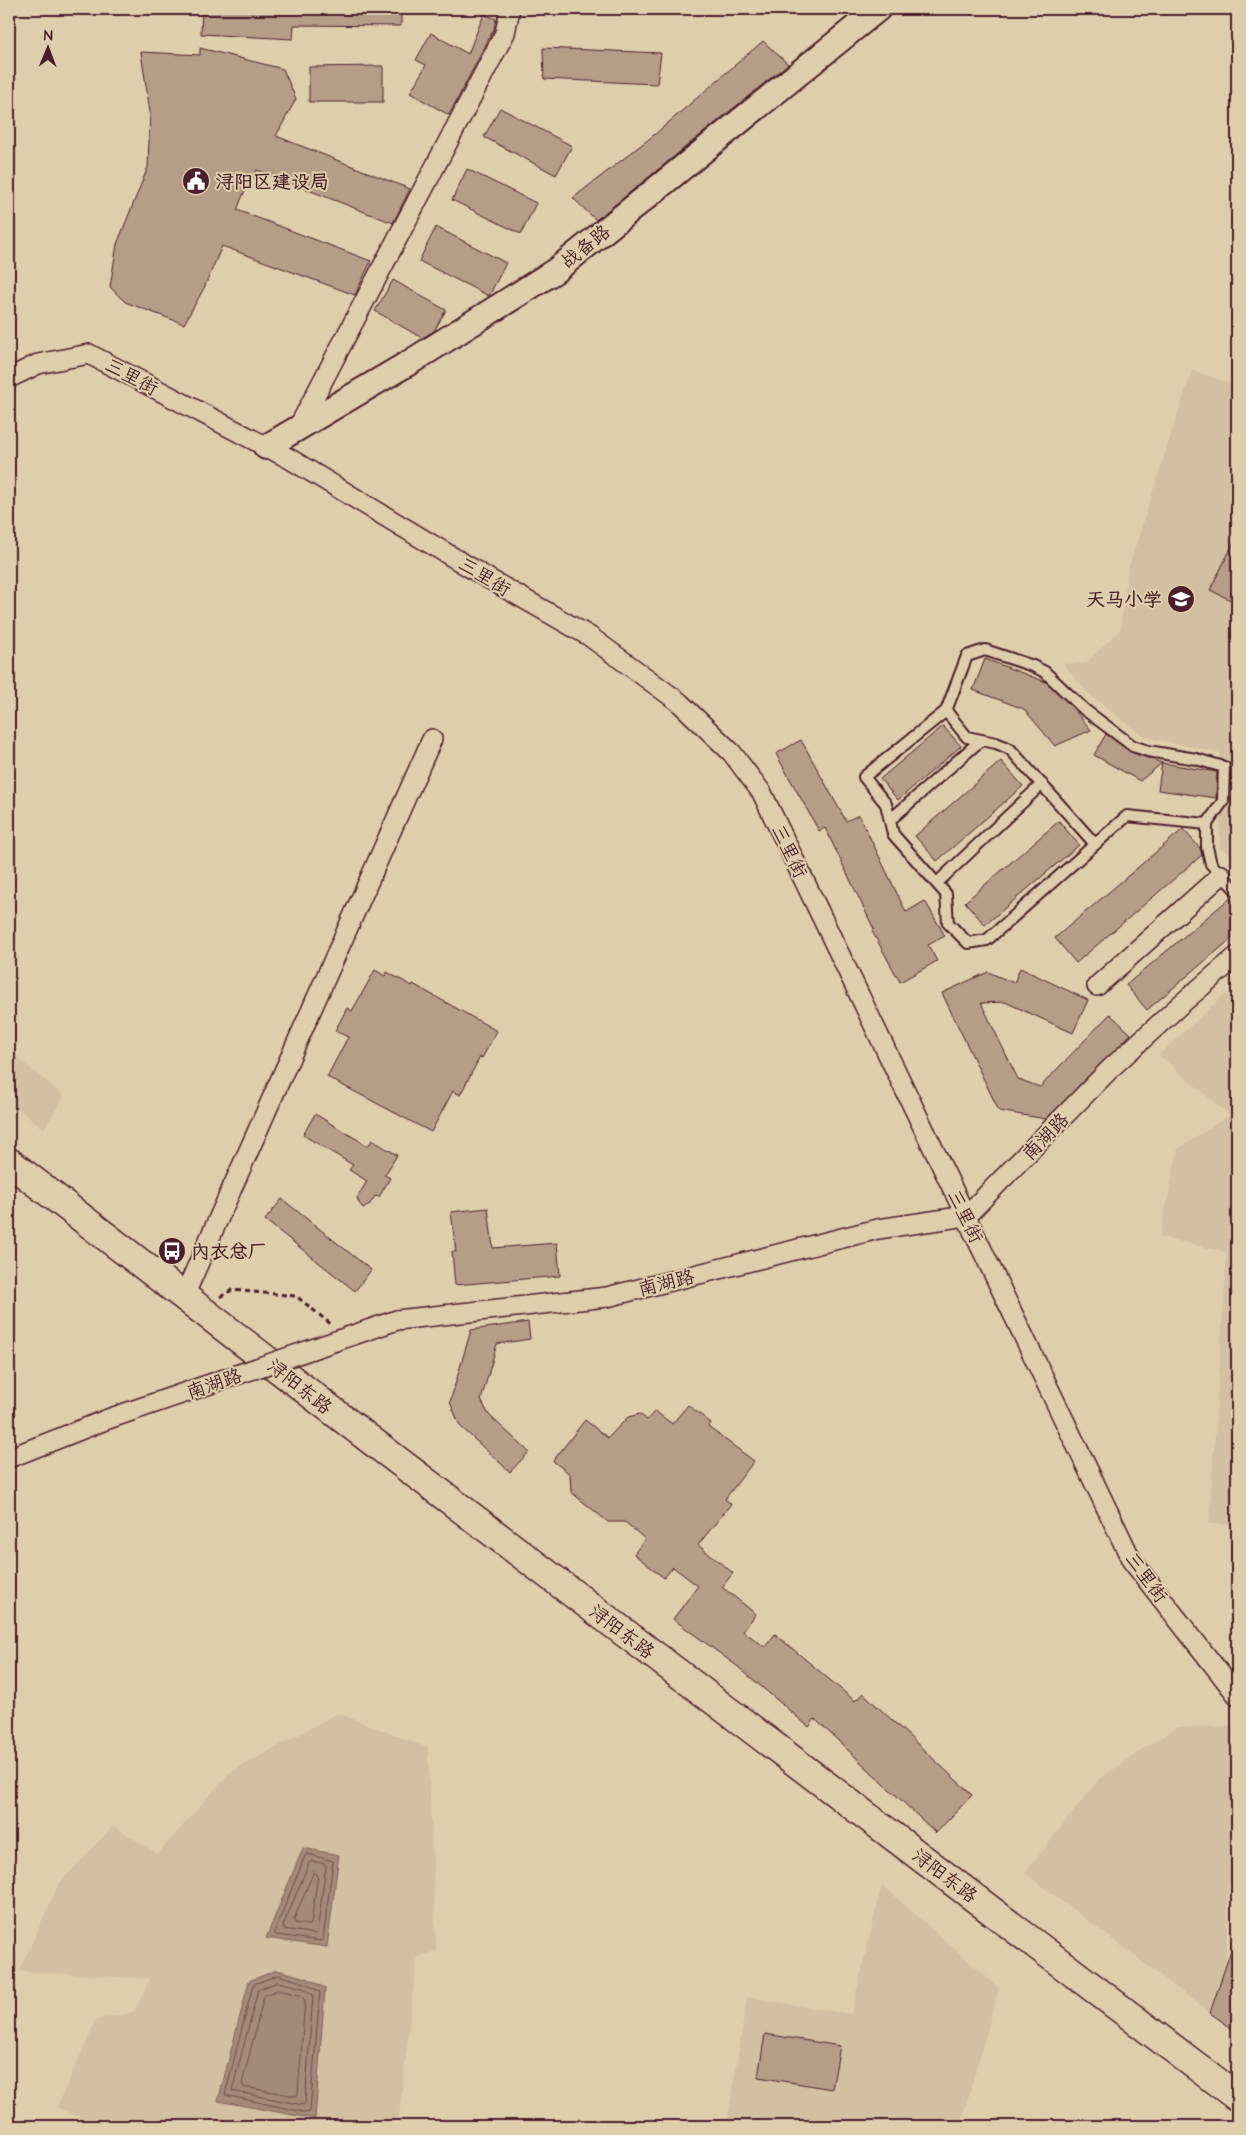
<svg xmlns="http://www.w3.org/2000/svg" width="1246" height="2135" viewBox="0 0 1246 2135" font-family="'Architects Daughter','LXGW WenKai TC',sans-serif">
  <rect width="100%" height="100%" fill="#dfceac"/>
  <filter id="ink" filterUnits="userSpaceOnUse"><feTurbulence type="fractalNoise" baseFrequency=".02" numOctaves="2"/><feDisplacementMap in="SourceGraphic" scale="10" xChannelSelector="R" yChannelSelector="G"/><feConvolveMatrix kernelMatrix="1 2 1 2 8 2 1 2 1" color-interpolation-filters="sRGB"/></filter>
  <g filter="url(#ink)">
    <g fill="#d3bfa1">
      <path d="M1192 370 1237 386V860L1220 848V753L1144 737 1087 692 1063 664 1086 663 1120 630 1128 569Z"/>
      <path d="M1226 993 1237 1008V1524H1209L1227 1252 1160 1237 1178 1149 1229 1115 1159 1055Z"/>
      <path d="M9 1051 64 1096 44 1129 9 1102Z"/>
      <path d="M338 1713 428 1748 436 1951 417 1957 398 2126H97L57 2107 96 2020 134 2012 150 1979 19 1971 58 1885 113 1826 158 1854 229 1773Z"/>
      <path d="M1237 1726V1882H1229L1226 1966 1210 2013 1025 1873 1099 1779 1149 1745 1178 1727Z"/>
      <path d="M882 1885 999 1988 960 2126H727L747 1997 851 2014Z"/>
    </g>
    <g fill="#a48a79" stroke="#805f5a">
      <path d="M303 1848 339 1855 327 1947 266 1938Z"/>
      <path d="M277 1970 307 1978 325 1988 315 2119 218 2101 249 1981Z"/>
    </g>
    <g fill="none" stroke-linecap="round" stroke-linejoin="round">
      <g stroke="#6e4a4a" stroke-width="1">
        <path d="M308 1854 333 1861 323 1939 321 1941 276 1935 274 1933 305 1856Z"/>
        <path d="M312 1861 325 1864 326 1866 317 1932 315 1934 284 1929 283 1926 309 1863Z"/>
        <path d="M314 1872 318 1875 311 1924 308 1925 295 1923 294 1920Z"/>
        <path d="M278 1975 305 1983 320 1992 310 2110 308 2113 225 2095 253 1985Z"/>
        <path d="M278 1982 303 1988 313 1995 305 2103 303 2105 232 2091 258 1990Z"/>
        <path d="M278 1990 300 1995 305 2000 298 2094 296 2096 244 2087 242 2084 264 1996Z"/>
      </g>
    </g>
    <g fill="#b69d88" stroke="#4a1f2b">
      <path d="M202 9H401V26L294 25 293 39 201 34Z"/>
      <path d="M484 14 496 19 494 29 449 115 410 93 426 65 416 60 431 33 468 54Z"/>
      <path d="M763 41 788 64 596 220 573 198 654 135Z"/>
      <path d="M200 48 283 69 296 99 276 136 410 189 393 223 257 170 243 195 237 210 371 261 355 295 222 246 204 288 184 324 125 302 110 287 117 244 148 167 150 112 141 52 200 55Z"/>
      <path d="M543 48 661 53 657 84 544 79Z"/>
      <path d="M383 66V102H309V67Z"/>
      <path d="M500 108 572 146 556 175 484 137Z"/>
      <path d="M467 169 536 203 521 234 452 200Z"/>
      <path d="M436 227 506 263 489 296 419 261Z"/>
      <path d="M393 280 446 310 434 331 422 338 375 311Z"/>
      <path d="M1237 536V603L1210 590Z"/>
      <path d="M985 659 1046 682 1071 706 1091 730 1055 746 1024 709 973 690Z"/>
      <path d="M943 726 961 746 898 800 880 779Z"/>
      <path d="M1106 734 1131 752 1162 763 1140 781 1094 755Z"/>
      <path d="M801 740 846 821 859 815 906 912 925 901 945 936 928 945 937 961 900 982 872 931 874 929 825 828 819 831 776 754Z"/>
      <path d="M1001 761 1023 786 937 861 915 836Z"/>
      <path d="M1162 763 1217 772 1216 798 1158 790Z"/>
      <path d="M1231 772 1237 773V801L1230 800Z"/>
      <path d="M1059 821 1079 845 985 925 965 902Z"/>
      <path d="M1183 829 1200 848 1202 855 1076 963 1055 938Z"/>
      <path d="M1230 898 1237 906V934L1147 1010 1126 985Z"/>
      <path d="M1020 968 1088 1000 1073 1033 1005 1002 981 1003 1018 1079 1040 1087 1110 1014 1131 1034 1046 1119 999 1111 942 993 988 972 1014 983Z"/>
      <path d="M375 970 385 976 387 972 412 986 413 984 497 1031 482 1058 480 1057 460 1095 453 1091 431 1132 327 1077 348 1037 335 1031 347 1008 352 1011Z"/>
      <path d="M315 1114 368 1146 372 1140 397 1155 385 1175 390 1178 379 1197 375 1196 370 1204 363 1208 359 1203 357 1198 367 1181 349 1170 353 1165 303 1135Z"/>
      <path d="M282 1199 371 1270 355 1291 265 1220Z"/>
      <path d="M488 1208 493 1248 557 1243 560 1276 455 1285 452 1251 456 1252 451 1212Z"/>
      <path d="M528 1322 530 1339 497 1344 481 1400 489 1415 529 1452 510 1472 460 1426 450 1402 471 1330Z"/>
      <path d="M688 1405 711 1423 708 1427 754 1461 725 1499 731 1504 698 1545 733 1573 722 1587 756 1614 743 1631 765 1647 775 1634 855 1701 863 1693 972 1795 936 1833 815 1719 809 1727 737 1666 673 1619 698 1586 673 1567 664 1578 634 1554 645 1539 625 1522H608L571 1492 570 1474 553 1461 585 1420 608 1438 628 1417 640 1414 647 1420 655 1411 672 1424Z"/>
      <path d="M1235 1938 1237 1939V2032L1210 2013Z"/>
      <path d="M765 2034 840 2046 832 2089 758 2077Z"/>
    </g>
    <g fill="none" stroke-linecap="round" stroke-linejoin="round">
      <g stroke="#4a1f2b" stroke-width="14">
        <g id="service">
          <path d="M946 711 967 737 996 743 1010 749 1095 844"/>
          <path d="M890 820 981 740"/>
          <path d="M1207 824 1127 816 987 940 968 943 948 923 946 894 893 834 886 804 864 777 946 711 967 656 985 650 1033 666 1045 672 1085 710 1133 746 1148 751 1196 759 1224 767 1223 801 1207 824V847L1211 864 1237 891"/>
          <path d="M937 883 1042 784"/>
        </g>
      </g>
      <g stroke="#4a1f2b" stroke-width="22">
        <g id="minor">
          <path d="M9 378 38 364 89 354 290 459 489 579 589 636 679 702 732 753 762 793 1132 1561 1237 1695"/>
          <path d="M298 428 505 33 510 9"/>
          <path d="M1097 986 1221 875"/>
          <path d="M184 1296 432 739"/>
          <path d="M397 1320 607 1297 878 1229 966 1216 1111 1068 1180 1005 1237 956"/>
          <path d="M9 1458 108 1419"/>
        </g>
      </g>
      <g stroke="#4a1f2b" stroke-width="28">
        <path id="tertiary" d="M266 447 412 361 555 271 878 9"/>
      </g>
      <g stroke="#4a1f2b" stroke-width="31">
        <path id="secondary" d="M9 1162 372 1441 1237 2097"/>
      </g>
      <path stroke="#4a1f2b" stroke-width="3" stroke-dasharray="5 4" stroke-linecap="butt" d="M220 1297 232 1290 296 1296 332 1325"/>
      <use href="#service" stroke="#dfceac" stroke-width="10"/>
      <use href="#minor" stroke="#dfceac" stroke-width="19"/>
      <use href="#tertiary" stroke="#dfceac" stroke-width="24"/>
      <use href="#secondary" stroke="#dfceac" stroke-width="28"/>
      <g stroke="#4a1f2b" stroke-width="22" stroke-linecap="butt">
        <path id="minor-bridge" d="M108 1419 397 1320"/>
      </g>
      <use href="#minor-bridge" stroke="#dfceac" stroke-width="19"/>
    </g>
  </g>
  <defs>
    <g id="civic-disc" transform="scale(1.4375)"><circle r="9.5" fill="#4a1f2b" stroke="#dfceac"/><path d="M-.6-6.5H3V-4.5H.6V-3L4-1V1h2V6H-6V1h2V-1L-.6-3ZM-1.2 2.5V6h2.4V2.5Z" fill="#fff"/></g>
    <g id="school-disc" transform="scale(1.4375)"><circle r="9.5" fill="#4a1f2b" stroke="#dfceac"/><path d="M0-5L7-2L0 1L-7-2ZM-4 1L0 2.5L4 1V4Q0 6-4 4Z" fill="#fff"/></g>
    <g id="bus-disc" transform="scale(1.4375)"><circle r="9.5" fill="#4a1f2b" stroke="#dfceac"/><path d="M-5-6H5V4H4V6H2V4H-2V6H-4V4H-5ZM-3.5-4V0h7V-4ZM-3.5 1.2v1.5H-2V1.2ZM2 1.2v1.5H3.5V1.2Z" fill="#fff"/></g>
  </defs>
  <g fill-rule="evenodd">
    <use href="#civic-disc" x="196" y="181"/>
    <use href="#school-disc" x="1181" y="599"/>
    <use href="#bus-disc" x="172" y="1251"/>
  </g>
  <g text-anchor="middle" stroke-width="4" stroke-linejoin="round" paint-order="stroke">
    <g font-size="19" font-weight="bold" fill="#4a1f2b" stroke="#dfceac" text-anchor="start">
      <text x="215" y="188">浔阳区建设局</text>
      <text x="1162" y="606" text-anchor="end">天马小学</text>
      <text x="191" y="1258">内衣总厂</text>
    </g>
    <g font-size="19" fill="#4a1f2b" stroke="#dfceac">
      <text transform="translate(585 246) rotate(-39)" y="7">战备路</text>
      <text transform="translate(132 376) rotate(28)" y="7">三里街</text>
      <text transform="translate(485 576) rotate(31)" y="7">三里街</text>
      <text transform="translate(790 851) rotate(64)" y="7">三里街</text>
      <text transform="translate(1045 1136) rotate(-46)" y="7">南湖路</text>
      <text transform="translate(966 1216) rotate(64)" y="7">三里街</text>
      <text transform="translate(666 1282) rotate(-14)" y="7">南湖路</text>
      <text transform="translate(214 1383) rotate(-19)" y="7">南湖路</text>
      <text transform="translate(300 1386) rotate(38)" y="7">浔阳东路</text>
      <text transform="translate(1147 1577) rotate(54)" y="7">三里街</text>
      <text transform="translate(622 1631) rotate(37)" y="7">浔阳东路</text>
      <text transform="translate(945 1875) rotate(37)" y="7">浔阳东路</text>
    </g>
  </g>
  <rect width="1246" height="2135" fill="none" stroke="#dfceac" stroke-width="30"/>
  <rect x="15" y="15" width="1216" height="2105" fill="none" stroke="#4a1f2b" stroke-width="2" filter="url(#ink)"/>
  <g transform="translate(48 48) rotate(1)" stroke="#dfceac" stroke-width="4" paint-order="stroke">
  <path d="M0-4L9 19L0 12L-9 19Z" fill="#4a1f2b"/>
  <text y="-8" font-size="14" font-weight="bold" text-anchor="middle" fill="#4a1f2b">N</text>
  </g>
</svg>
